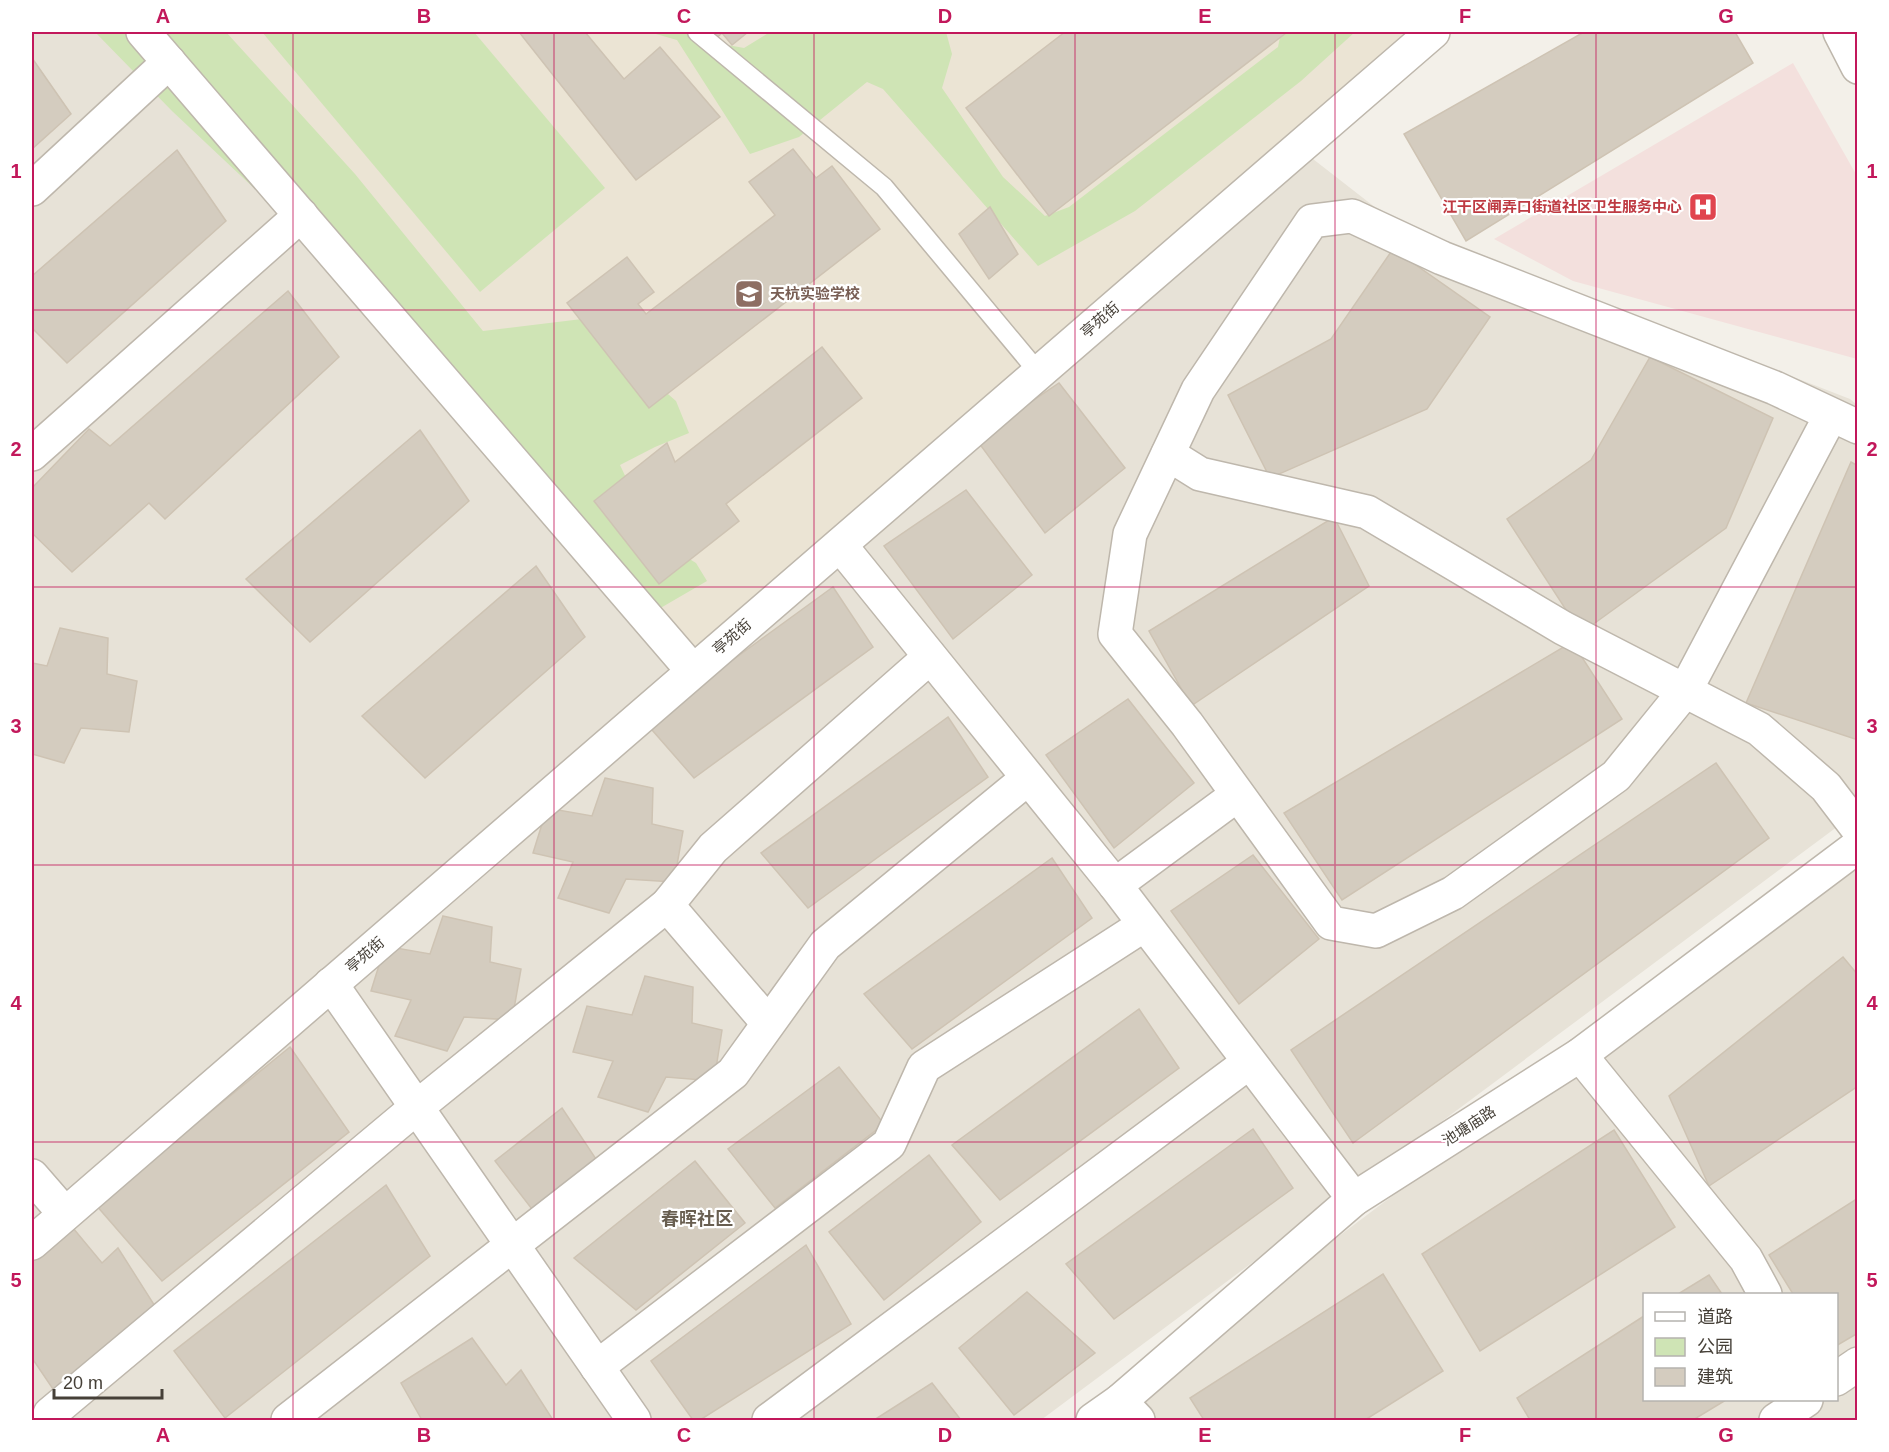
<svg xmlns="http://www.w3.org/2000/svg" width="1889" height="1452" viewBox="0 0 1889 1452" font-family="Helvetica,'Noto Sans SC',sans-serif">
  <rect width="100%" height="100%" fill="#f3f0e9"/>
  <g fill="#e7e2d7" fill-rule="evenodd">
    <path d="M32 32H143L1277 131 1394 222 1850 399 1857 405V812L1041 1420H32Z"/>
    <path d="M1857 846V1420H1103L1120 1401ZM1644 1294H1836V1400H1644Z"/>
  </g>
  <path fill="#ebe4d4" d="M143 32H1433L693 671Z"/>
  <path fill="#f3e0dd" d="M1793 63 1857 176V359L1573 281 1494 239Z"/>
  <g fill="#cfe4b5">
    <path d="M95 32H226L355 174 483 331 582 319 676 401 689 433 655 447 620 465 654 537 696 563 707 581 633 624 536 515 408 358 273 206 172 111Z"/>
    <path d="M262 32H474L605 188 480 292Z"/>
    <path d="M649 32H706L722 44 744 48 770 32H946L952 54 942 88 1003 177 1045 216 1069 207 1278 47 1281 32H1355L1301 81 1135 211 1038 266 883 89 867 82 799 137 750 154 677 40Z"/>
  </g>
  <g fill="#d4ccbf" stroke="#cec3b3" stroke-width="1.5">
    <path d="M519 32H585L624 79 660 47 720 117 636 180Z"/>
    <path d="M701 32H748L732 45 722 33 711 43Z"/>
    <path d="M1065 32H1285L1286 33 1049 216 966 108Z"/>
    <path d="M1584 32H1735L1753 63 1466 241 1404 134Z"/>
    <path d="M32 58 71 114 32 149Z"/>
    <path d="M793 149 816 178 832 166 880 229 649 408 567 303 627 257 654 292 638 304 646 314 775 215 749 182Z"/>
    <path d="M177 150 226 221 67 363 32 328V276Z"/>
    <path d="M990 207 1018 254 989 279 959 234Z"/>
    <path d="M1393 249 1490 317 1427 409 1270 478 1228 395 1331 339Z"/>
    <path d="M288 291 339 357 165 519 149 503 72 572 32 533V488L89 429 110 446Z"/>
    <path d="M822 347 862 398 726 504 739 521 659 584 594 501 667 443 675 462Z"/>
    <path d="M1650 357 1773 418 1726 528 1581 633 1507 519 1591 460Z"/>
    <path d="M1059 383 1125 468 1045 533 976 439Z"/>
    <path d="M420 430 469 501 310 642 246 579Z"/>
    <path d="M1851 462 1858 466V740L1746 703Z"/>
    <path d="M966 490 1032 575 953 639 884 546Z"/>
    <path d="M1334 517 1369 586 1191 706 1149 631Z"/>
    <path d="M536 566 585 637 425 778 362 716Z"/>
    <path d="M833 587 873 647 694 778 646 723Z"/>
    <path d="M60 628 108 638 107 674 137 681 129 732 81 728 64 763 32 754V663L47 666Z"/>
    <path d="M1572 642 1622 719 1342 900 1284 813Z"/>
    <path d="M1128 699 1194 783 1114 848 1046 755Z"/>
    <path d="M948 717 988 777 808 908 761 853Z"/>
    <path d="M1716 763 1769 838 1353 1143 1291 1050Z"/>
    <path d="M605 778 653 788 652 824 683 831 674 882 626 879 609 913 558 898 573 862 533 853 547 808 592 816Z"/>
    <path d="M1253 855 1319 939 1239 1004 1171 911Z"/>
    <path d="M1052 858 1092 918 912 1049 864 994Z"/>
    <path d="M443 916 492 927 490 962 521 969 512 1020 464 1017 447 1051 395 1036 411 1000 371 991 385 946 430 954Z"/>
    <path d="M1843 957 1858 975V1086L1709 1186 1669 1096Z"/>
    <path d="M645 976 693 987 692 1023 722 1030 714 1081 666 1077 648 1112 598 1097 613 1061 573 1052 587 1006 632 1015Z"/>
    <path d="M1139 1009 1179 1068 1000 1200 952 1145Z"/>
    <path d="M290 1047 349 1132 162 1281 96 1205Z"/>
    <path d="M839 1067 884 1124 775 1208 728 1149Z"/>
    <path d="M562 1108 598 1162 535 1213 495 1161Z"/>
    <path d="M1253 1129 1293 1188 1114 1319 1066 1264Z"/>
    <path d="M1614 1130 1675 1227 1480 1351 1422 1254Z"/>
    <path d="M929 1155 981 1222 884 1300 829 1232Z"/>
    <path d="M695 1161 745 1223 636 1310 574 1258Z"/>
    <path d="M386 1185 430 1256 225 1418 174 1351Z"/>
    <path d="M1858 1198V1333L1836 1346V1294H1793L1769 1255Z"/>
    <path d="M68 1222 102 1263 118 1248 160 1314 57 1395 32 1358V1253Z"/>
    <path d="M806 1245 851 1324 700 1420H693L651 1361Z"/>
    <path d="M1383 1274 1443 1371 1365 1420H1204L1190 1398Z"/>
    <path d="M1709 1275 1722 1294H1678Z"/>
    <path d="M1027 1292 1095 1353 1014 1415 959 1348Z"/>
    <path d="M1644 1316V1400H1726L1693 1420H1530L1517 1398Z"/>
    <path d="M472 1338 506 1385 521 1370 553 1420H422L401 1383Z"/>
    <path d="M932 1383 961 1420H874Z"/>
  </g>
  <g fill="none" stroke-linecap="round" stroke-linejoin="round">
    <g stroke="#beb7ac" stroke-width="21">
      <path id="service" d="M697 32 884 187 1039 373"/>
    </g>
    <g stroke="#beb7ac" stroke-width="36">
      <g id="minor">
        <path d="M143 32 693 671"/>
        <path d="M32 189 169 62"/>
        <path d="M1831 415 1685 691 1616 776 1453 893 1376 931 1331 923 1187 724 1115 634 1130 534 1198 390 1312 221 1352 216 1442 258 1775 388 1858 427"/>
        <path d="M32 454 301 215"/>
        <path d="M1168 454 1200 474 1367 512 1563 628 1759 729 1826 787 1858 829"/>
        <path d="M840 545 1115 885 1354 1199"/>
        <path d="M1115 885 1237 795"/>
        <path d="M667 905 768 1023"/>
        <path d="M331 984 634 1420"/>
        <path d="M1580 1055 1746 1259 1765 1294"/>
        <path d="M32 1176 65 1214"/>
        <path d="M32 1243 1433 32"/>
        <path d="M597 1367 889 1144 924 1067 1144 925"/>
        <path d="M1836 1379 1858 1364"/>
        <path d="M1120 1401 1138 1420"/>
        <path d="M50 1414 417 1107 667 905 713 848 930 657"/>
        <path d="M288 1420 733 1073 825 945 1028 778"/>
        <path d="M769 1420 1248 1063"/>
        <path d="M1776 1420 1806 1400"/>
      </g>
    </g>
    <g stroke="#beb7ac" stroke-width="36">
      <g id="tertiary">
        <path d="M1840 32 1858 67"/>
        <path d="M1093 1420 1120 1401 1354 1199 1580 1055 1858 846"/>
      </g>
    </g>
    <use href="#service" stroke="#fff" stroke-width="18"/>
    <use href="#minor" stroke="#fff" stroke-width="33"/>
    <use href="#tertiary" stroke="#fff" stroke-width="33"/>
  </g>
  <path fill="none" stroke="#c2185b" stroke-width="1.5" stroke-opacity="0.55" d="M293 32V1420M554 32V1420M814 32V1420M1075 32V1420M1335 32V1420M1596 32V1420M32 310H1858M32 587H1858M32 865H1858M32 1142H1858"/>
  <defs>
    <g id="hospital-square" transform="scale(1.5)"><rect x="-9" y="-9" width="18" height="18" rx="4" fill="#e0444e" stroke="#fff"/><path d="M-5-5h3v3.5h4V-5h3V5h-3V1.5h-4V5h-3Z" fill="#fff"/></g>
    <g id="school-square" transform="scale(1.5)"><rect x="-9" y="-9" width="18" height="18" rx="4" fill="#8d6e63" stroke="#fff"/><path d="M0-5L7-2L0 1L-7-2ZM-4 1L0 2.5L4 1V4Q0 6-4 4Z" fill="#fff"/></g>
  </defs>
  <g fill-rule="evenodd">
    <use href="#hospital-square" x="1703" y="207"/>
    <use href="#school-square" x="749" y="294"/>
  </g>
  <g text-anchor="middle" stroke-width="4.5" stroke-linejoin="round" paint-order="stroke">
    <g font-size="15" font-weight="bold" fill="#be3a42" stroke="#fff" text-anchor="end">
      <text x="1682" y="212">江干区闸弄口街道社区卫生服务中心</text>
    </g>
    <g font-size="15" font-weight="bold" fill="#785e54" stroke="#fff" text-anchor="start">
      <text x="770" y="299">天杭实验学校</text>
    </g>
    <g font-size="15" fill="#464038" stroke="#fff">
      <text transform="translate(1100 320) rotate(-41)" y="5">亭苑街</text>
      <text transform="translate(732 637) rotate(-41)" y="5">亭苑街</text>
      <text transform="translate(365 955) rotate(-41)" y="5">亭苑街</text>
      <text transform="translate(1469 1126) rotate(-33)" y="5">池塘庙路</text>
    </g>
    <g font-size="18" font-weight="bold" fill="#685e50" stroke="#fff">
      <text x="697" y="1225">春晖社区</text>
    </g>
  </g>
  <rect width="1889" height="1452" fill="none" stroke="#ffffff" stroke-width="66"/>
  <rect x="1643" y="1293" width="195" height="108" fill="#ffffff" stroke="#b5b3af" stroke-width="1.5"/>
  <rect x="1655" y="1312" width="30" height="9" fill="#ffffff" stroke="#b5b3af" stroke-width="1.5"/>
  <text x="1697" y="1323" font-size="18" fill="#464038">道路</text>
  <rect x="1655" y="1338" width="30" height="18" fill="#cfe4b5" stroke="#b5b3af" stroke-width="1.5"/>
  <text x="1697" y="1353" font-size="18" fill="#464038">公园</text>
  <rect x="1655" y="1368" width="30" height="18" fill="#d4ccbf" stroke="#b5b3af" stroke-width="1.5"/>
  <text x="1697" y="1383" font-size="18" fill="#464038">建筑</text>
  <path d="M54 1389v9h108v-9" fill="none" stroke="#464038" stroke-width="3"/>
  <text x="63" y="1389" font-size="18" fill="#464038" stroke="#ffffff" stroke-width="4.5" paint-order="stroke">20 m</text>
  <rect x="33" y="33" width="1823" height="1386" fill="none" stroke="#c2185b" stroke-width="2"/>
  <g font-size="20" text-anchor="middle" font-weight="bold" fill="#c2185b">
    <text x="163" y="23">A</text>
    <text x="424" y="23">B</text>
    <text x="684" y="23">C</text>
    <text x="945" y="23">D</text>
    <text x="1205" y="23">E</text>
    <text x="1465" y="23">F</text>
    <text x="1726" y="23">G</text>
    <text x="16" y="178">1</text>
    <text x="1872" y="178">1</text>
    <text x="16" y="456">2</text>
    <text x="1872" y="456">2</text>
    <text x="16" y="733">3</text>
    <text x="1872" y="733">3</text>
    <text x="16" y="1010">4</text>
    <text x="1872" y="1010">4</text>
    <text x="16" y="1287">5</text>
    <text x="1872" y="1287">5</text>
    <text x="163" y="1442">A</text>
    <text x="424" y="1442">B</text>
    <text x="684" y="1442">C</text>
    <text x="945" y="1442">D</text>
    <text x="1205" y="1442">E</text>
    <text x="1465" y="1442">F</text>
    <text x="1726" y="1442">G</text>
  </g>
</svg>
